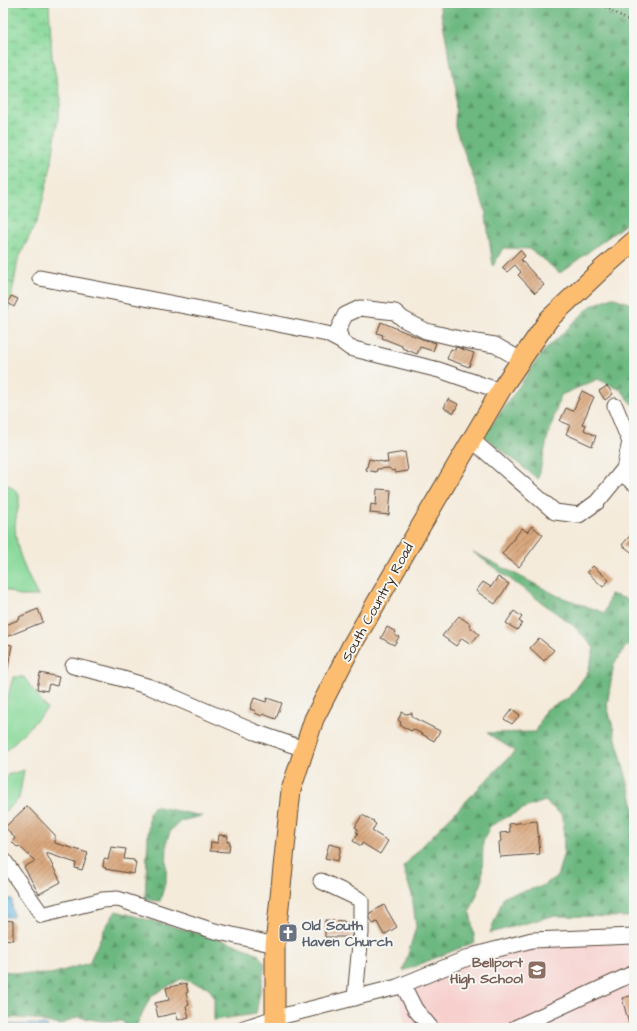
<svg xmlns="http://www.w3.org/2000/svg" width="637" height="1031" viewBox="0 0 637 1031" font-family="'Architects Daughter',sans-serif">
  <defs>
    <pattern id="forest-firs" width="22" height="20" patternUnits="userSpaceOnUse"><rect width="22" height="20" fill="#6cb880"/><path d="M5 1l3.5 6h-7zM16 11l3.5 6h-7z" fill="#5a9668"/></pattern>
    <pattern id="wetland-marsh" width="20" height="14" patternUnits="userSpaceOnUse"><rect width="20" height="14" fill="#86d898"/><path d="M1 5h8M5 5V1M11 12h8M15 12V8" fill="none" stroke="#6faf7b"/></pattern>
    <pattern id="water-ripples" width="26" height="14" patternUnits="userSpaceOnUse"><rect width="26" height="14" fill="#6ebae8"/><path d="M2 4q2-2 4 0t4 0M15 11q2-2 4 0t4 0" fill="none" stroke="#5c97bb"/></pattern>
    <pattern id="building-hatch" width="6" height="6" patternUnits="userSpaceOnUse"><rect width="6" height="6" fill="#d9a87f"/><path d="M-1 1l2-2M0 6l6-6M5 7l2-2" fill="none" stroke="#b18967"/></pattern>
  </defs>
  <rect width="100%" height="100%" fill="#f6f6f2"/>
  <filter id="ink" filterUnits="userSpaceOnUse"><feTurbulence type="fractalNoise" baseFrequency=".025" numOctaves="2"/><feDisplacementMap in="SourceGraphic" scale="8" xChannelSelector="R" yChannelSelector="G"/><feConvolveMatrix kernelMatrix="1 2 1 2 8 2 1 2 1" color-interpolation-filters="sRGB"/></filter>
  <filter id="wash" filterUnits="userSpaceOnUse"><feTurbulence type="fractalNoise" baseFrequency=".012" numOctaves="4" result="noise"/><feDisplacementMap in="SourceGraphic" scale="16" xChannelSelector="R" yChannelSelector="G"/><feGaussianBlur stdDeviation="0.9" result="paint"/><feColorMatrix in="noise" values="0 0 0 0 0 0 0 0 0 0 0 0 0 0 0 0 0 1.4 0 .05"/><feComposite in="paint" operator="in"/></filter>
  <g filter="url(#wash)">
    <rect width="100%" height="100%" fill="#f4ebdb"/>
    <path fill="#f7d0ce" d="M634 936V1028H406L397 987 538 940Z"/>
    <g fill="#86d898" stroke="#60815b">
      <path d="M3 281 14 283 3 342Z"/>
      <path d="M3 483C9 484 17 490 19 496 20 506 15 517 15 527 16 552 27 574 38 596H19L3 588Z"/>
      <path d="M13 677H24L47 709 3 754V716Z"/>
      <path d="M24 770 19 799 3 813V794L7 775Z"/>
    </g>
    <g fill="url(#forest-firs)" stroke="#54714f">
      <path d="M439 3H634V218L560 273 530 249 503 248 493 266 485 209 455 127 456 90Z"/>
      <path d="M612 297 634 305V406L621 390 598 379 561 395 548 436 538 479 484 436 543 352 591 306Z"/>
      <path d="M473 552 558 596 605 613 610 594 634 601V644L626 646 614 664 607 705 634 806V917L552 916 490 933 504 896 540 887 557 877 564 852 563 816 545 801 525 808 490 826 483 842 482 882 470 911 475 942 403 971 416 927 412 895 403 867 430 838 515 751 487 733 536 732 545 710 570 697 588 672 594 648 574 626Z"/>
      <path d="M153 806 202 816 181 821 171 830 167 840 166 880 160 901 145 900 149 814Z"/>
      <path d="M116 911 229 942 257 953 265 964 256 1014 214 1020V997L208 987 181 979 151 996 135 1028H128L122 1021H101L77 1017 60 1025 34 1019 3 1017V971L26 974H51L89 963 104 930Z"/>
    </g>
    <path fill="url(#wetland-marsh)" stroke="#60815b" d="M3 3H49L52 58 61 99 51 166 39 216 18 260 14 283 3 281Z"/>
    <g fill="url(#water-ripples)" stroke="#547283">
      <path d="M3 890 6 898 12 899 13 917H3Z"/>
      <path d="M30 1024 47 1025 48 1028H3V1025Z"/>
    </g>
    <g id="blocks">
      <g fill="url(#building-hatch)">
        <path d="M520 250 525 256 521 260 544 285 535 293 518 275 521 272 515 265 507 272 502 268Z"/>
        <path d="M11 296 18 299 14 307 8 303Z"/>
        <path d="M381 322 422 339 436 343 433 351 420 347 417 354 402 348V346L382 338 383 335 377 333Z"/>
        <path d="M456 347 474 353 469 367 447 359 451 349 455 350Z"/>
        <path d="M607 386 613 394 605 400 599 391Z"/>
        <path d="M582 391 594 397 582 424 586 425 584 430 596 436 592 446 566 434 570 425 560 421 566 408 573 411Z"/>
        <path d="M448 399 458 404 454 413 444 408Z"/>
        <path d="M405 452 408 471 395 473V470L392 471 389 468 377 469 376 472 366 470 369 459 388 463 387 455Z"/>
        <path d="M377 489 391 490 389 515 370 513 371 504 376 505Z"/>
        <path d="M532 526 543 535 519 567 502 554 522 528 527 532Z"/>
        <path d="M634 531V554L622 545Z"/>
        <path d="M593 566 609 580 603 587 587 572Z"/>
        <path d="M498 577 509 584 495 604 476 591 483 582 491 587Z"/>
        <path d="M38 609 43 622 3 638V628L6 625 20 619 19 617Z"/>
        <path d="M514 611 522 617 519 621 522 623 517 630 506 623Z"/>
        <path d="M459 616 470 624 469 626 479 634 471 644 462 638 456 646 442 636Z"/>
        <path d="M387 627 396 632 394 635 399 637 394 645 381 638Z"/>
        <path d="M539 638 554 650 544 661 530 648Z"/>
        <path d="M3 643 12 645 7 673 3 672Z"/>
        <path d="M40 673 59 677 57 686 49 684 47 691 37 689Z"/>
        <path d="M254 698 266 702 267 698 282 703 276 719 263 714 262 716 255 713 256 711 250 709Z"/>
        <path d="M512 709 520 715 512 724 504 719Z"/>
        <path d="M402 712 406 714 412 713V717L440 731 434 741 413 729 411 731 400 725 401 722 398 720Z"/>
        <path d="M27 806 55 835V843L88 853 82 870 75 868 76 863 46 853 61 882 39 894 24 867 35 861 19 846 17 847 12 842 15 838 5 827Z"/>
        <path d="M362 815 374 821 373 822 376 824 372 831 388 841 380 854 362 843 361 846 353 841 358 833 356 832 358 829 355 827Z"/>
        <path d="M537 821 540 854 500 857 499 842 501 841 500 833 510 832 509 824Z"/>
        <path d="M219 835 228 836 227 842H230L229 852 210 851 211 842 218 843Z"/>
        <path d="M329 844 341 847 338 861 325 858Z"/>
        <path d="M111 847 126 849 124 859 134 860V862H136L134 874 105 869 106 868 103 867 104 859 108 860Z"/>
        <path d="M384 905 397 927 384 935 377 922 373 924 370 918V913Z"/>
        <path d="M3 920 13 921V940L3 939Z"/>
        <path d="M325 920 344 921V923H352V937H325Z"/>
        <path d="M186 983 188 992 186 993 189 1005 186 1006 189 1017 178 1020 176 1013 158 1017 155 1003 169 1000 166 988Z"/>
        <path d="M634 995V1028H630L622 998Z"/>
      </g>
    </g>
  </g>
  <g filter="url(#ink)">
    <use href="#blocks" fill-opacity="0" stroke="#57473a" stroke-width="1"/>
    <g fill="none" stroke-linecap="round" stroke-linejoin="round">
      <g stroke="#57473a" stroke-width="17">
        <g id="minor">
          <path d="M40 278 263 321 327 334 342 342"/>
          <path d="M500 391 439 370 350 348 342 342 338 330 345 315 360 308 395 312 403 319 426 331 464 340 495 345 521 360"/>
          <path d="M472 440 555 512 579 515 597 502 624 469 630 442 615 406"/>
          <path d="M621 473 634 483"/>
          <path d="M73 666 106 674 150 687 255 732 304 749"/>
          <path d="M3 859 42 915 102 900 118 899 211 930 275 945"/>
          <path d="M321 881 357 898 361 901V933L355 998"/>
          <path d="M403 985 415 1009 431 1028"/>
          <path d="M244 1028 275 1018 397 987 475 955 532 940 634 936"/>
          <path d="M515 1028 634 973"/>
        </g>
      </g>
      <g stroke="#57473a" stroke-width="21">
        <path id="major" d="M275 1028V945L291 790 314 719 352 645 412 541 504 385 549 319 602 269 634 241"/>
      </g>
      <path stroke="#57473a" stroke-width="2" stroke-dasharray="1 3" stroke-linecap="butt" d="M599 3 634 24"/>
      <use href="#minor" stroke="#fff" stroke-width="15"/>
      <use href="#major" stroke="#fcbd6f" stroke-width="19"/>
    </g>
  </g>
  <defs>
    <g id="church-square" transform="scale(1)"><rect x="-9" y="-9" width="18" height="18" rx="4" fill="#6b7280" stroke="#f6f6f2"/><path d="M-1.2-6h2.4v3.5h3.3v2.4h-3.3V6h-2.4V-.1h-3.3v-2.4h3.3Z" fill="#fff"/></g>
    <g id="school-square" transform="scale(1)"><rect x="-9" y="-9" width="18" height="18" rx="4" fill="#8d6e63" stroke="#f6f6f2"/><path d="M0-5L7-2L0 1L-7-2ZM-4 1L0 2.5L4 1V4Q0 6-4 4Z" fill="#fff"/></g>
  </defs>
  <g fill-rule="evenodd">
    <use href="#church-square" x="288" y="933"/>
    <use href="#school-square" x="537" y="970"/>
  </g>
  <g text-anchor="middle" stroke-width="4" stroke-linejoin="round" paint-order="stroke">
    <g font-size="14" fill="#3b2a1e" stroke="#f6f6f2">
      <text transform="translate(377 602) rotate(-61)" y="5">South Country Road</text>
    </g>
    <g font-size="14" font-weight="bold" fill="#5b616d" stroke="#f6f6f2" text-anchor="start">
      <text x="302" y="930">Old South<tspan x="302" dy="16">Haven Church</tspan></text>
    </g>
    <g font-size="14" font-weight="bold" fill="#785e54" stroke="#f6f6f2" text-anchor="end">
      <text x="523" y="967">Bellport<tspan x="523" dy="16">High School</tspan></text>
    </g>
  </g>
  <rect width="637" height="1031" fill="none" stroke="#f6f6f2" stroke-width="16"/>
</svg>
